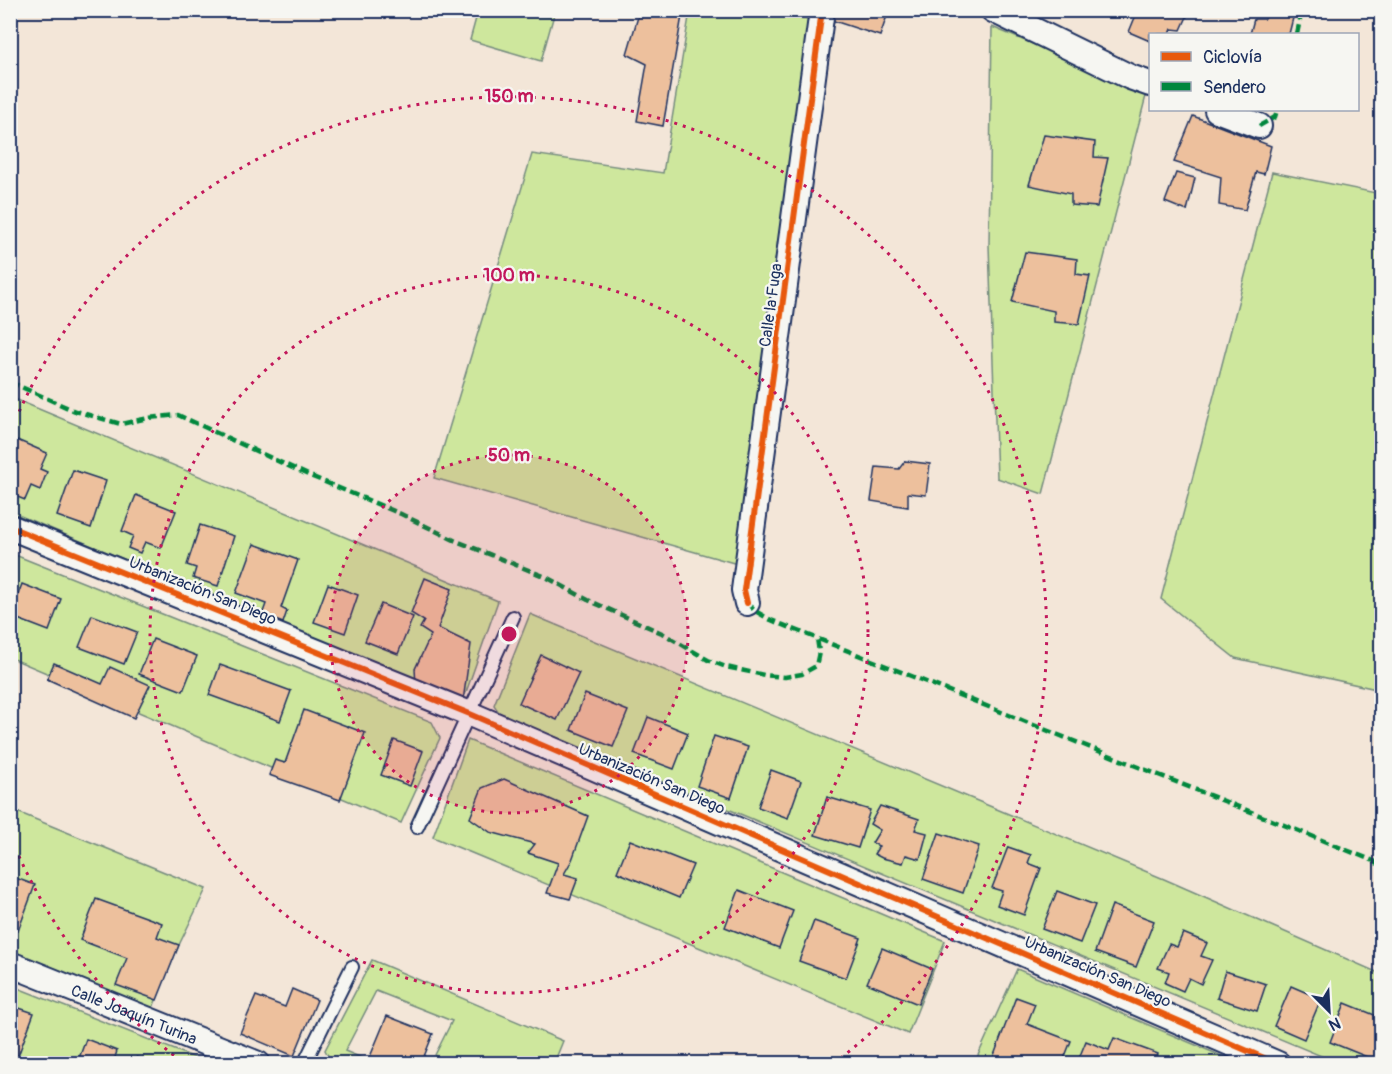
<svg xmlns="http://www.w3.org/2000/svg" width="1392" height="1074" viewBox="0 0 1392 1074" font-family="Pangolin,sans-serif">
  <rect width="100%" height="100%" fill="#f3e6d8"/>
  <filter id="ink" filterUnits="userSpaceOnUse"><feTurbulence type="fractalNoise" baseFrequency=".0167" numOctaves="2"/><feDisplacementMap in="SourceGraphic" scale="12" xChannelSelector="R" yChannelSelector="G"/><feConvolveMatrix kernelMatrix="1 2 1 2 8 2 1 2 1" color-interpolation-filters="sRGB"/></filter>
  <g filter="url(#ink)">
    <g fill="#cee79d" stroke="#748b7e" stroke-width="1.5">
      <path d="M478 11H555L541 61 470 40Z"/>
      <path d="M690 11 821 19 748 567 434 478 532 154 663 173Z"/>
      <path d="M992 27 1147 92 1043 494 997 478 989 245Z"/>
      <path d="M1272 172 1381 194V690L1235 658 1161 599Z"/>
      <path d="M10 397 498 601 463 701 11 512Z"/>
      <path d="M10 553 432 722 440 738 401 823 11 658Z"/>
      <path d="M530 614 1164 879 1381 974V1063H1338L500 714 494 705Z"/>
      <path d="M468 740 945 941 908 1034 433 837Z"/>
      <path d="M10 809 206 889 179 945 152 1010 11 951Z"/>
      <path d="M372 960 563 1041 554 1063H431L452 1021 376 991 345 1051 364 1059 362 1063H332L325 1050Z"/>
      <path d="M1017 969 1238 1063 975 1062Z"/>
      <path d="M10 985 208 1063H11Z"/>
    </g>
    <g fill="#edc09d" stroke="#1b2f5e" stroke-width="1.5">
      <path d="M640 10H683L663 126 637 121 647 64 627 54Z"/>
      <path d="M720 10H779V16Z"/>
      <path d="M779 10H813L811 18 779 16Z"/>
      <path d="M830 10H889L880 36 828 19Z"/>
      <path d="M1096 10H1111L1108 17Z"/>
      <path d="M1138 10H1190L1181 30 1172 29 1170 34H1150V41L1129 32Z"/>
      <path d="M1269 10H1295L1289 34H1250L1254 19H1265Z"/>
      <path d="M1193 116 1271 146 1264 174 1256 172 1245 210 1219 205 1221 177 1174 162Z"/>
      <path d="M1044 135 1095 142 1094 157 1108 158 1097 207 1071 205V194L1029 185Z"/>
      <path d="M1176 173 1195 178 1187 211 1165 202Z"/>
      <path d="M1025 252 1077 259 1076 274 1090 276 1079 324 1054 322V311L1012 302Z"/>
      <path d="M17 440 47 453 40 469 47 472 40 490 31 486 25 500 10 494V455Z"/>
      <path d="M905 461 930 464 926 495 908 493V507L871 501 876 467 899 469Z"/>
      <path d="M73 470 106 481 91 528 57 516Z"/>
      <path d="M136 495 176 511 161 548 145 542 140 553 128 548 133 536 122 531Z"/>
      <path d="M200 525 234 536 218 586 193 578 196 568 187 565Z"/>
      <path d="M254 544 298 560 281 608 287 611 283 623 262 615 266 604 236 593Z"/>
      <path d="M425 578 452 589 438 628 471 644 463 701 416 684 415 669 431 635 420 628 424 621 411 613Z"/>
      <path d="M22 584 61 599 49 631 10 616Z"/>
      <path d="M328 584 358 595 345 633 314 622Z"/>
      <path d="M381 604 413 617 398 654 365 641Z"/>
      <path d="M92 615 137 632 124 664 79 647Z"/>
      <path d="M153 639 197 656 183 691 139 674Z"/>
      <path d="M541 655 579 673 557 720 519 703Z"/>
      <path d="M54 663 102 684 110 667 150 685 134 718 47 679Z"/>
      <path d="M220 665 291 691 280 721 209 695Z"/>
      <path d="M585 694 628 711 613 747 571 730Z"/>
      <path d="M304 710 365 733 340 800 269 775 275 760 285 763Z"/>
      <path d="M648 717 688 733 674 769 634 754Z"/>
      <path d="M714 736 748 747 731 798 697 786Z"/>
      <path d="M394 740 423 751 410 786 381 775Z"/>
      <path d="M771 770 801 781 788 818 758 807Z"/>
      <path d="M504 779 588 816 572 860 564 874 578 878 570 899 547 893 558 863 528 853 535 844 490 832 470 818 482 788Z"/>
      <path d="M827 797 870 810 858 848 815 835Z"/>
      <path d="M880 806 919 819 915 830 927 833 920 859 906 855 903 863 882 858 874 854 879 846 872 843 880 830 870 824Z"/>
      <path d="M939 833 979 846 963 893 923 879Z"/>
      <path d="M630 840 693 865 679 898 617 872Z"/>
      <path d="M1008 847 1031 855 1028 863 1041 868 1024 915 997 905 1002 891 992 888Z"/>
      <path d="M10 876 35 885 18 931 10 929Z"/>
      <path d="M739 890 793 911 779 948 725 927Z"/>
      <path d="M1057 891 1095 905 1080 943 1042 929Z"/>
      <path d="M96 899 162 923 157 937 179 945 157 1000 116 985 127 958 80 940Z"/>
      <path d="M1112 905 1154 921 1136 967 1095 952Z"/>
      <path d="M814 921 861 938 846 978 799 961Z"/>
      <path d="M1183 933 1207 943 1201 956 1212 960 1201 984 1189 978 1183 991 1165 983 1169 972 1158 968 1169 944 1177 947Z"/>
      <path d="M882 948 932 969 918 1004 867 983Z"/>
      <path d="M1225 971 1266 984 1257 1011 1217 998Z"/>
      <path d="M1291 986 1321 999 1304 1039 1274 1026Z"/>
      <path d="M292 989 317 1000 294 1056 240 1033 256 996 285 1007Z"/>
      <path d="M1016 997 1035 1004 1027 1024 1071 1041 1062 1064H1009L993 1058Z"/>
      <path d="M1345 1003 1382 1018V1051L1377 1061 1330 1042Z"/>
      <path d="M10 1005 34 1013 15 1064H10Z"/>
      <path d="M387 1016 433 1034 421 1064H367Z"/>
      <path d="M1114 1038 1158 1054 1154 1064H1092L1079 1058 1086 1041 1109 1050Z"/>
      <path d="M86 1039 117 1051 113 1064H77Z"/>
      <path d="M137 1057 153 1064H134Z"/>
    </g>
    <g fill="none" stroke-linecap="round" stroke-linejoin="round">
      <g stroke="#1b2f5e" stroke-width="16">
        <g id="lane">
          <path d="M417 827 513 617"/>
          <path d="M304 1064 352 967"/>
        </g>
      </g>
      <g stroke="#1b2f5e" stroke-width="28">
        <g id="street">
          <path d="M993 10 1130 77 1150 84"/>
          <path d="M1217 110 1259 126"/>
          <path d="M10 527 470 714 1278 1064"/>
          <path d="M747 603 744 590 822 10"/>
          <path id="s1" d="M10 964 258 1064"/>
        </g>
      </g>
      <use href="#lane" stroke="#f6f6f2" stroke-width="12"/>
      <use href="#street" stroke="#f6f6f2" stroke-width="24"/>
      <g stroke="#00873e" stroke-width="4.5" stroke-dasharray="9 4.5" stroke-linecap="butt">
        <path d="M1297 34 1302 10"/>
        <path d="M1259 126 1275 117 1277 110"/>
        <path d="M10 382 75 411 121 424 148 418 178 415 308 475 401 514 454 540 546 577 588 600 662 633 708 660 726 667 764 675 785 677 802 674 816 666 819 652 817 638"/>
        <path d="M747 603 755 611 771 620 1374 861 1382 868"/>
      </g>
      <g stroke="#f6f6f2" stroke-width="10">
        <g id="cycleway">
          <path d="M10 527 470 714 1278 1064"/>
          <path d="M747 603 744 590 822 10"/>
        </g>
      </g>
      <use href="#cycleway" stroke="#e8590c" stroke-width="6"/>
    </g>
  </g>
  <circle cx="509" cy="634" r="179" fill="#c2185b" fill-opacity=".12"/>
  <g fill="none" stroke="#c2185b" stroke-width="3" stroke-dasharray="3 6">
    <circle cx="509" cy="634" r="179"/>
    <circle cx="509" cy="634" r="359"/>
    <path d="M181 1061A538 538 0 0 1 12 840M12 428A538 538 0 1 1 837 1061"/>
  </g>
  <g text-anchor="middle" stroke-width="4.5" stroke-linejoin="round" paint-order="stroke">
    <g font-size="16" fill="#1b2f5e" stroke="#f6f6f2">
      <text transform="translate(770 305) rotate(-82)" y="6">Calle la Fuga</text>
      <text transform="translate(203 590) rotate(22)" y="6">Urbanización San Diego</text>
      <text transform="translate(652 778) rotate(23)" y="6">Urbanización San Diego</text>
      <text transform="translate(1098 971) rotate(23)" y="6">Urbanización San Diego</text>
      <text dy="6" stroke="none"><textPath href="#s1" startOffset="134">Calle Joaquín Turina</textPath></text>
    </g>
  </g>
  <circle cx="509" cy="634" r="9" fill="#c2185b" stroke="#f6f6f2" stroke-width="3"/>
  <g font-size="18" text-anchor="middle" font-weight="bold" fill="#c2185b" stroke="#f6f6f2" stroke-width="4.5" stroke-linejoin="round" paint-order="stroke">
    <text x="509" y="102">150 m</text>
    <text x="509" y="281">100 m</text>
    <text x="509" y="461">50 m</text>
  </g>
  <rect width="1392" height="1074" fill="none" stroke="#f6f6f2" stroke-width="36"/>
  <rect x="18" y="18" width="1356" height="1038" fill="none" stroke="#1b2f5e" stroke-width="2" filter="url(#ink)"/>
  <rect x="1149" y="33" width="210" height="78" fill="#f6f6f2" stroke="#9ea6b7" stroke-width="1.5"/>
  <rect x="1161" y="52" width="30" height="9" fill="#e8590c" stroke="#9ea6b7" stroke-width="1.5"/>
  <text x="1203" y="63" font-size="18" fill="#1b2f5e">Ciclovía</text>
  <rect x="1161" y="82" width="30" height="9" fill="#00873e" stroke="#9ea6b7" stroke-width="1.5"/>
  <text x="1203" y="93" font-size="18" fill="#1b2f5e">Sendero</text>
  <g transform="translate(1329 1011) rotate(156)" stroke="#f6f6f2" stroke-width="4.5" paint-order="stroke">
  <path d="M0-4.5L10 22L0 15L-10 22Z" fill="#1b2f5e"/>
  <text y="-9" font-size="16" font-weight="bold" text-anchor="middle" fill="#1b2f5e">N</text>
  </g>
</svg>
